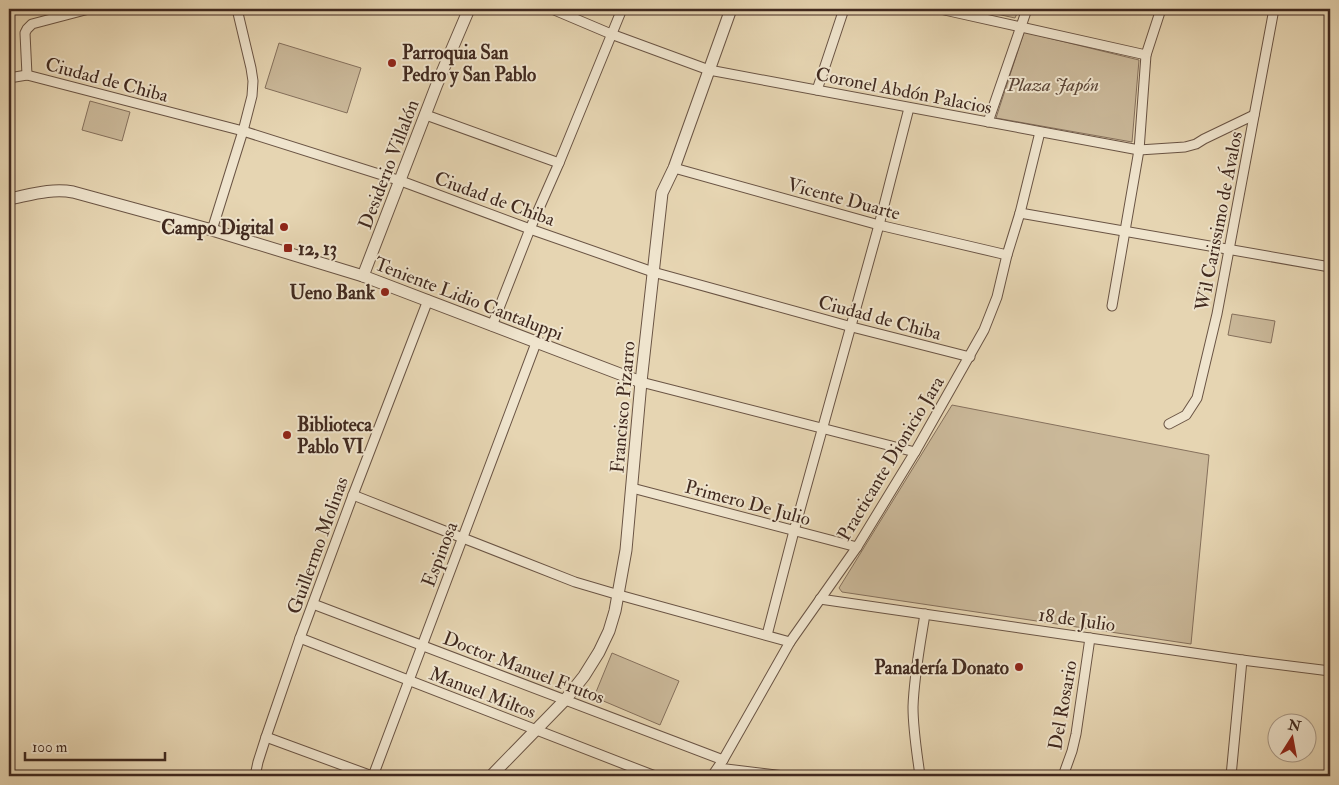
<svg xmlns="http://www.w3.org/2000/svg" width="1339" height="785" viewBox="0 0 1339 785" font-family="'IM FELL Double Pica',serif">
  <rect width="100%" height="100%" fill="#e6d5b2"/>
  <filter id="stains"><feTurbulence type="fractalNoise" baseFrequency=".004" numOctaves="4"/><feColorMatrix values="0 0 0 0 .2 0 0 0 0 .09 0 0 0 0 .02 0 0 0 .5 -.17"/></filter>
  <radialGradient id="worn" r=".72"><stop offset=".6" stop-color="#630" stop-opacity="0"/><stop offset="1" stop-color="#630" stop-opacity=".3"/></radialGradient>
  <g fill="#cab899" stroke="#85705c">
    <path d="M973 9H1019L1015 18Z"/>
    <path d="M1024 32 1139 60 1132 142 996 118Z"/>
    <path d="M279 43 361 68 347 113 265 88Z"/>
    <path d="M90 101 130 112 122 141 82 130Z"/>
    <path d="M1232 314 1275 321 1271 343 1228 335Z"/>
    <path d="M952 405 1209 455 1191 644 842 592 839 588Z"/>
    <path d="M612 653 679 681 660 725 594 697Z"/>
  </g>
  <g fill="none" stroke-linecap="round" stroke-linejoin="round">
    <g stroke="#6a5444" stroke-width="11">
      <g id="minor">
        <path d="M552 9 611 34 709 70 1139 150 1185 147 1196 144 1204 139 1254 115"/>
        <path d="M940 9 1146 55"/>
        <path d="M27 75 25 33 27 29 32 24 89 9"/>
        <path d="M9 78 27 75 243 131 401 181 530 229 653 272 852 327 970 357"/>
        <path d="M817 90 844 9"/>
        <path d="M426 115 559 163"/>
        <path d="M988 122 1027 9"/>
        <path d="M674 168 879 225 1007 255"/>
        <path d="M1020 213 1330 267"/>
        <path d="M212 230 243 131 252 96 253 81 251 68 237 9"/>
        <path d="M1112 306 1139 150 1146 55 1161 9"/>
        <path d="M492 326 530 229 559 163 622 9"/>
        <path d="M641 382 915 452"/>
        <path d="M1169 424 1186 415 1197 398 1217 314 1274 9"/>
        <path d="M632 488 857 547"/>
        <path d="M353 495 575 582 619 595 790 642"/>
        <path d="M820 599 1242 660 1330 671"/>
        <path d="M313 604 723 760"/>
        <path d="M767 635 794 531 879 225 909 108"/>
        <path d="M300 638 655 776"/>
        <path d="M266 737 372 776"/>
        <path d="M718 768 784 776"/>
        <path d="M714 774 728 776"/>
        <path d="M255 776 258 762 266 737 300 638 353 495 428 300"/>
        <path d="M373 776 536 343"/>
        <path d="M712 776 723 760 790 642 857 547 915 452 984 330 997 297 1007 255 1020 213 1040 132"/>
        <path d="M920 776C917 753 913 730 913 707 914 676 920 645 925 614"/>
        <path d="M1063 776 1072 751 1076 734 1090 638"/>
        <path d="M1231 776 1242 660"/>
      </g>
    </g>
    <g stroke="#6a5444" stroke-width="13">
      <g id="tertiary">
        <path d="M9 199C30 195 51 188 73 192L212 230 363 276 641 382"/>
        <path d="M363 276 437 84 469 9"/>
        <path d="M491 776 565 700 584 676 599 652 609 631 615 611 626 550 641 382 662 193 674 168 731 9"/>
      </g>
    </g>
    <use href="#minor" stroke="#efe4cd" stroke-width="9"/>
    <use href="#tertiary" stroke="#efe4cd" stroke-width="11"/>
  </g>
  <g fill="#8f2418" stroke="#efe4cd" stroke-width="2">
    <circle cx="392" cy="63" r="5"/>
    <circle cx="284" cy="227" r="5"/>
    <rect x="283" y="243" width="10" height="10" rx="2.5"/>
    <circle cx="385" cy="292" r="5"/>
    <circle cx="287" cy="435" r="5"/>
    <circle cx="1019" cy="667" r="5"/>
  </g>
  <g text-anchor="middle" stroke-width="4" stroke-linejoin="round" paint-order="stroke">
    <g font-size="19" font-weight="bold" fill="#40291f" stroke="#efe4cd" text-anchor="start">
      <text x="402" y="59">Parroquia San<tspan x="402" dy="22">Pedro y San Pablo</tspan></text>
      <text x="274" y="234" text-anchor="end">Campo Digital</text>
      <text x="298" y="255">12, 13</text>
      <text x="375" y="299" text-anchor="end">Ueno Bank</text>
      <text x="297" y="431">Biblioteca<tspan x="297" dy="22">Pablo VI</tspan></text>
      <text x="1009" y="674" text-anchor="end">Panadería Donato</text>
    </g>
    <g font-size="19" fill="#40291f" stroke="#efe4cd">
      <text transform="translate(107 79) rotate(15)" y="7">Ciudad de Chiba</text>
      <text transform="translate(904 90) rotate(11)" y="7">Coronel Abdón Palacios</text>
      <text transform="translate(388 164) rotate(-69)" y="7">Desiderio Villalón</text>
      <text transform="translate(495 198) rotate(20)" y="7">Ciudad de Chiba</text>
      <text transform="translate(844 198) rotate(15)" y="7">Vicente Duarte</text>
      <text transform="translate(1218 221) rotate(-79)" y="7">Wil Carissimo de Ávalos</text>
      <text transform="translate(469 298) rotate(21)" y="7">Teniente Lidio Cantaluppi</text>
      <text transform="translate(880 317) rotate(15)" y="7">Ciudad de Chiba</text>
      <text transform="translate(622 407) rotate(-85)" y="7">Francisco Pizarro</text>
      <text transform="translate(890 458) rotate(-59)" y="7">Practicante Dionicio Jara</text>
      <text transform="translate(748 502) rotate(15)" y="7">Primero De Julio</text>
      <text transform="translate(317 545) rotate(-70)" y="7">Guillermo Molinas</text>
      <text transform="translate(439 554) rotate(-69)" y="7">Espinosa</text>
      <text transform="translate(1077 619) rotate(8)" y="7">18 de Julio</text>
      <text transform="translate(524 667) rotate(21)" y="7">Doctor Manuel Frutos</text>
      <text transform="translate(483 692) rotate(21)" y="7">Manuel Miltos</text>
      <text transform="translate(1062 705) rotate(-80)" y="7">Del Rosario</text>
    </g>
    <g font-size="19" font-style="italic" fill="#5c4637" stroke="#efe4cd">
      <text x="1053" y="91">Plaza Japón</text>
    </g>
  </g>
  <rect width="1339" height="785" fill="none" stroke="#e6d5b2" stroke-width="30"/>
  <rect x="10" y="10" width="1319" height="765" fill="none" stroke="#40291f" stroke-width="2.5"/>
  <rect x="15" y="15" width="1309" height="755" fill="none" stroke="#40291f"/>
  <g transform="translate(1292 738) rotate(11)"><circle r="24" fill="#efe4cd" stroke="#a99987"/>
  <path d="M0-4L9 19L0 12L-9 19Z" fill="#8f2418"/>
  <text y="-8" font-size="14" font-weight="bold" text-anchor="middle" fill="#40291f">N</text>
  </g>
  <path d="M25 752v8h140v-8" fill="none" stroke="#40291f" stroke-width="2.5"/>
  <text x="32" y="752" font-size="15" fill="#40291f" stroke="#efe4cd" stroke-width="4" paint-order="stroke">100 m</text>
  <rect width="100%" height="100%" filter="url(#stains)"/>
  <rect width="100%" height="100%" fill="url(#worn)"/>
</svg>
